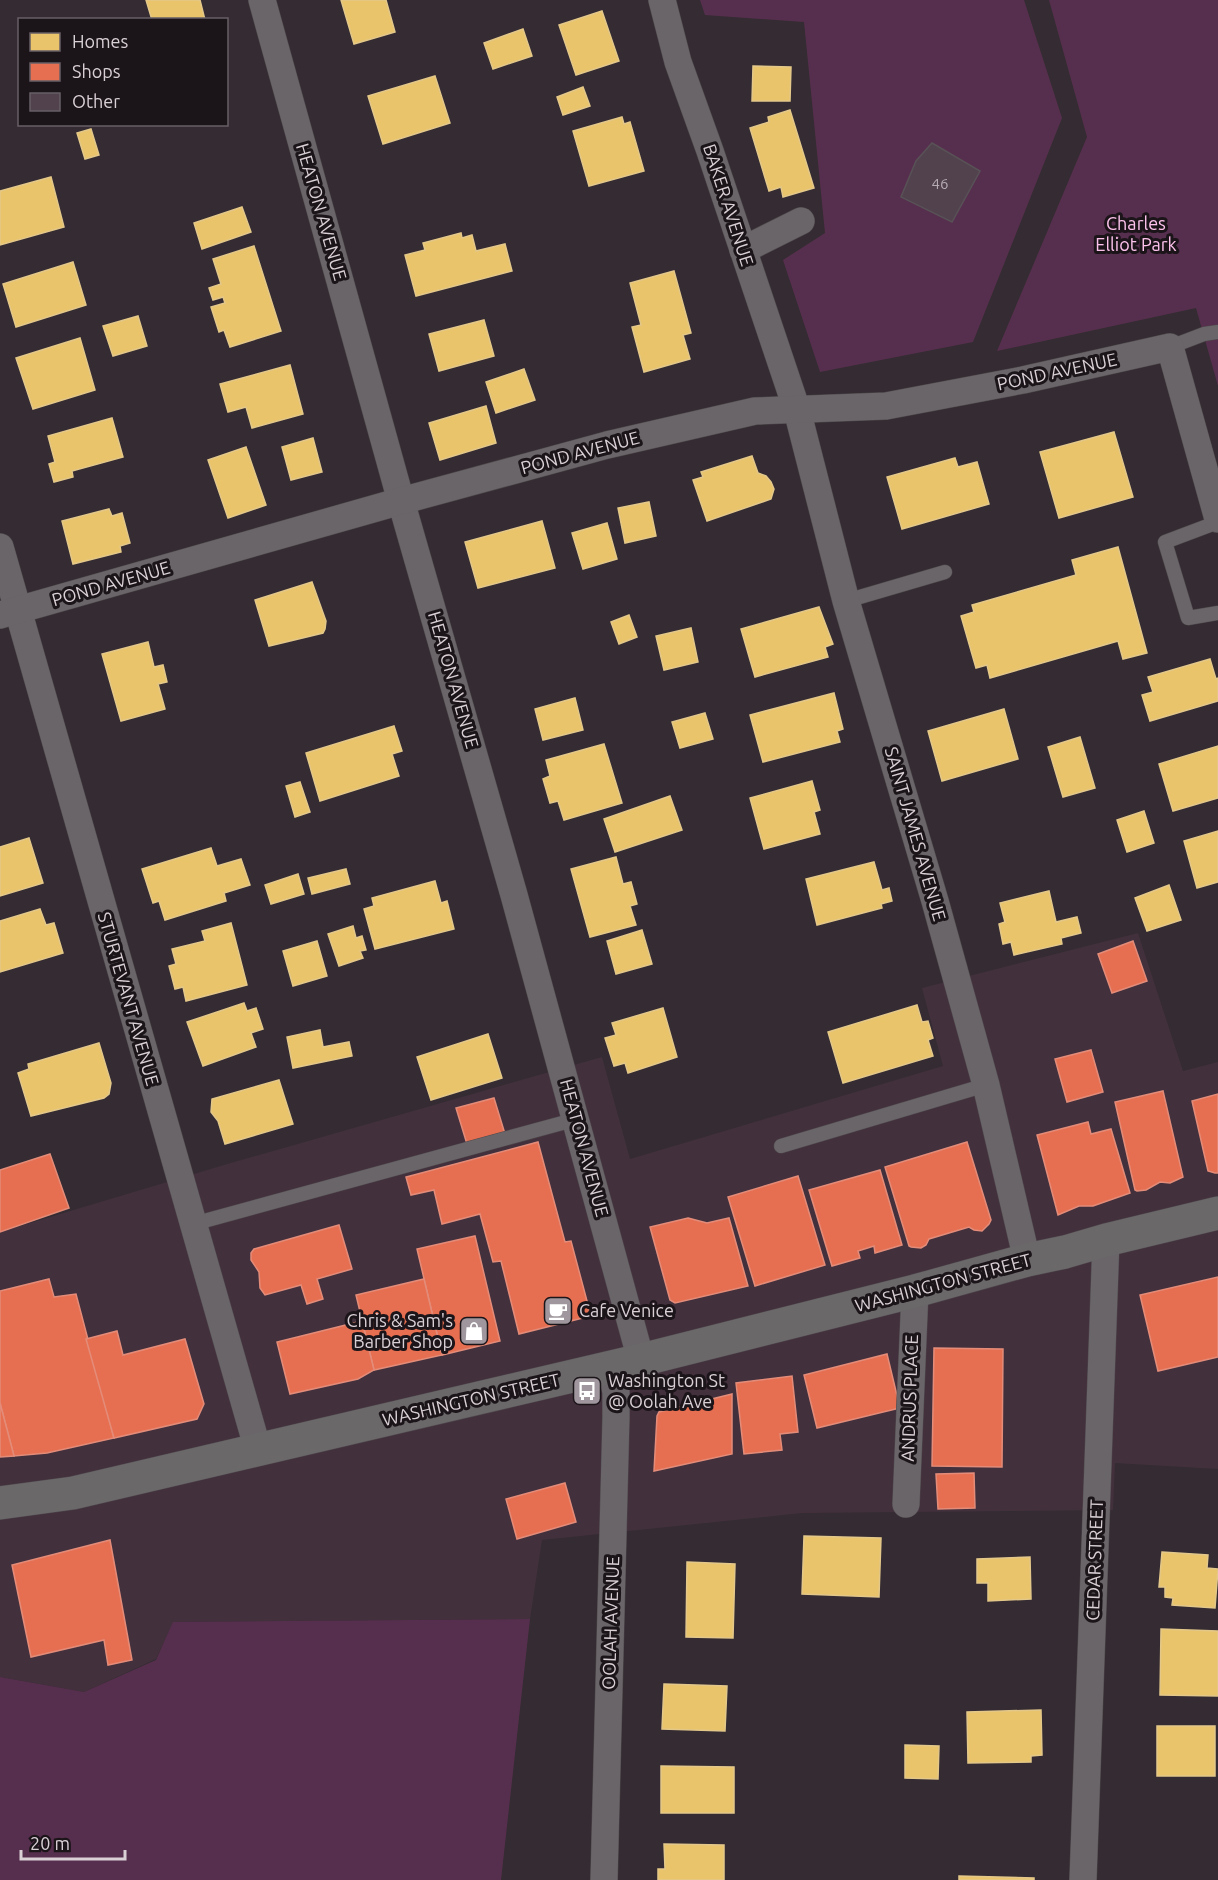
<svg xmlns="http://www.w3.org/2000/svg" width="1218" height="1880" viewBox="0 0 1218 1880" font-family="Ubuntu,sans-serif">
  <rect width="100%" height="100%" fill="#342c32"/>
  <path fill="#43303d" d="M1138 933 1183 1071 1218 1062V1469L1115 1463 1113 1510 802 1513 542 1540 530 1619 174 1622 156 1659 84 1692 0 1677V1232L224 1165 602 1057 630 1159 943 1066 922 988Z"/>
  <g fill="#572f4e">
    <path d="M700 0H1024L1062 118 973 342 820 372 783 260 825 233 804 22 705 15Z"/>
    <path d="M1049 0H1218V386L1196 308 997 351 1087 137Z"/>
    <path d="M530 1619 501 1880H0V1677L84 1692 156 1660 173 1622Z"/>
  </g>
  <g fill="#e9c46a" stroke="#e4c88a" stroke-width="1.5">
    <path d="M146 0H200L205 20H152Z"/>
    <path d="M341 0H386L395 32 354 44Z"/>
    <path d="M602 11 619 61 576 75 559 25Z"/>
    <path d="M523 29 532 56 493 69 484 43Z"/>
    <path d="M753 66 791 67 790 101H752Z"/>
    <path d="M435 76 450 123 383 144 368 96Z"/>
    <path d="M583 87 590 106 563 115 557 97Z"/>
    <path d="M790 110 814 188 783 197 781 187 769 191 750 128 769 122 768 117Z"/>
    <path d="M622 117 624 124 630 122 644 171 589 186 573 131Z"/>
    <path d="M91 129 99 155 85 159 77 133Z"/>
    <path d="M51 177 64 227 0 245V191Z"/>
    <path d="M242 207 251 232 202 249 194 223Z"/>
    <path d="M461 233 462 238 472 235 476 251 505 244 512 271 416 296 405 255 425 250 423 243Z"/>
    <path d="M254 246 281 331 230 347 224 330 219 332 211 307 225 303 223 297 213 300 209 288 221 284 213 259Z"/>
    <path d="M73 262 86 305 16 327 3 284Z"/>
    <path d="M674 271 691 333 683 335 690 359 644 372 632 327 641 325 630 283Z"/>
    <path d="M138 316 147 346 113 356 103 326Z"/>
    <path d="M484 320 494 356 439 371 429 334Z"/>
    <path d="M80 338 95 390 33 409 16 358Z"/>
    <path d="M290 365 303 414 252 428 246 407 228 412 220 384Z"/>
    <path d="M524 369 535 400 496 413 486 382Z"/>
    <path d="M486 406 496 443 440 460 429 423Z"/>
    <path d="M112 418 123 457 72 471 73 477 54 482 49 464 55 462 48 436Z"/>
    <path d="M1114 432 1133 497 1059 518 1040 452Z"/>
    <path d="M313 438 322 472 291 480 282 447Z"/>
    <path d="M246 447 266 505 228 518 208 460Z"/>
    <path d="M752 456 758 473 766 476 771 482 774 489 771 499 707 521 693 480 703 477 701 472Z"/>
    <path d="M955 458 958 467 977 462 989 504 902 529 887 477Z"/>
    <path d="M649 502 656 536 625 543 618 508Z"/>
    <path d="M109 509 112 516 122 513 130 543 120 546 121 552 73 564 62 521Z"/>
    <path d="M542 521 555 568 478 588 465 542Z"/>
    <path d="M607 523 617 559 583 569 572 533Z"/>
    <path d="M1118 547 1147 653 1123 659 1118 641 990 678 987 665 976 668 961 616 974 612 972 605 1076 575 1072 560Z"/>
    <path d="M312 582 326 621 325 629 323 633 269 646 255 600Z"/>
    <path d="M819 607 833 644 825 647 828 657 755 677 741 629Z"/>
    <path d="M629 615 637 637 619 644 611 622Z"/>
    <path d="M691 628 698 662 664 670 656 636Z"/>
    <path d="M148 642 154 667 163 665 167 682 158 684 165 709 121 721 102 654Z"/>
    <path d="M1210 659 1216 679 1218 678V701L1150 721 1142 695 1153 692 1148 677Z"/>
    <path d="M834 693 843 729 837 731 840 742 763 762 750 715Z"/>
    <path d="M575 698 583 730 543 740 535 709Z"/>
    <path d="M1004 709 1018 759 942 781 928 731Z"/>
    <path d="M705 713 713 739 680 748 672 722Z"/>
    <path d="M394 726 402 751 392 754 399 776 320 801 306 753Z"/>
    <path d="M1080 737 1095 788 1063 797 1048 747Z"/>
    <path d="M604 744 622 803 564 820 558 801 550 803 543 779 550 776 546 760Z"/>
    <path d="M1218 746V798L1173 811 1159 764Z"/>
    <path d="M812 781 820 810 814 812 820 834 764 849 750 798Z"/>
    <path d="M300 782 310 812 295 817 286 786Z"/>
    <path d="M670 796 682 830 615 852 604 819Z"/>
    <path d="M1144 811 1154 843 1127 852 1117 820Z"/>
    <path d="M1218 831V882L1197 888 1184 841Z"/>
    <path d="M29 838 43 883 0 896V847Z"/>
    <path d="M211 848 217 866 241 859 250 885 224 893 226 901 165 920 159 901 153 903 142 869Z"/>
    <path d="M616 857 623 884 631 882 637 904 630 906 636 925 590 937 571 869Z"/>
    <path d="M874 862 882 890 889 888 892 901 881 904 882 908 817 925 806 879Z"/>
    <path d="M346 869 350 884 312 894 308 878Z"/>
    <path d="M298 874 304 894 271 904 265 885Z"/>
    <path d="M435 881 441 903 447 901 454 929 375 949 364 909 374 906 372 898Z"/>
    <path d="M1169 885 1181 920 1147 931 1135 898Z"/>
    <path d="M1049 891 1056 922 1077 917 1081 933 1061 938 1062 944 1014 955 1011 942 1003 944 999 924 1005 922 1000 903Z"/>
    <path d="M40 909 46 925 54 923 63 953 0 972V921Z"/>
    <path d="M231 923 247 985 186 1001 183 987 175 989 169 966 176 964 172 949 205 941 202 931Z"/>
    <path d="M353 926 356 938 362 936 366 950 360 951 363 958 339 966 328 934Z"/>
    <path d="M642 930 652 964 616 974 607 941Z"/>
    <path d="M317 941 327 976 293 986 283 951Z"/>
    <path d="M244 1003 247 1011 256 1008 263 1029 251 1033 256 1047 203 1066 187 1022Z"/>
    <path d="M917 1005 922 1022 928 1021 933 1038 928 1040 933 1056 843 1083 828 1032Z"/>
    <path d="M663 1008 677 1057 628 1073 625 1063 614 1066 605 1038 616 1035 612 1023Z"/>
    <path d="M320 1030 323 1047 349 1042 352 1056 293 1068 287 1037Z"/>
    <path d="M488 1034 502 1078 431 1100 417 1057Z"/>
    <path d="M99 1043 111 1083 109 1094 104 1098 31 1116 18 1073 29 1069 28 1064Z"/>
    <path d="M279 1080 293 1124 225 1144 218 1121 211 1112 212 1099Z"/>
    <path d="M804 1536 881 1538 879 1597 802 1594Z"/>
    <path d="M1162 1552 1208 1555 1207 1568 1218 1569 1215 1608 1172 1605 1173 1598 1165 1597V1587H1159Z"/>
    <path d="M1030 1557 1031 1599 988 1601V1583H977V1559Z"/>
    <path d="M687 1562 735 1564 733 1638 686 1637Z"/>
    <path d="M1161 1629 1218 1631V1696L1160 1695Z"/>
    <path d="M664 1684 727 1686 725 1731 662 1729Z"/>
    <path d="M1041 1710 1042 1755 1031 1756V1762L968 1763 967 1712Z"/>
    <rect x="1157" y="1726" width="58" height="50"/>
    <path d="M905 1745 939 1746 938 1779 905 1778Z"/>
    <path d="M661 1766 734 1767V1813H661Z"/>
    <path d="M664 1844 724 1845V1880H658V1869H665Z"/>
    <path d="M959 1876 1034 1878V1880H959Z"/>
  </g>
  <g fill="#e76f51" stroke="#e38c79" stroke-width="1.5">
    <path d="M1133 941 1147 981 1112 993 1098 954Z"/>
    <path d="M1091 1050 1103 1092 1067 1102 1055 1059Z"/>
    <path d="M1163 1091 1183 1177 1170 1183 1160 1182 1146 1190 1137 1191 1135 1190 1115 1102Z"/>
    <path d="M1218 1094V1173H1215L1208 1171 1192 1101Z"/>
    <path d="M494 1098 505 1134 467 1144 456 1108Z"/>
    <path d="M1088 1122 1091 1134 1111 1129 1130 1193 1093 1206H1079L1058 1215 1037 1135Z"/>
    <path d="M538 1142 565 1242 571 1241 591 1316 519 1334 501 1261 493 1262 480 1214 442 1224 434 1190 411 1195 406 1177Z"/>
    <path d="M967 1142 991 1220 989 1224 982 1231 974 1230 969 1227 929 1239 926 1245 921 1248 911 1247 909 1246 885 1167Z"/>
    <path d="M50 1154 69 1208 0 1232V1170Z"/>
    <path d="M880 1170 902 1245 875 1253 874 1246 858 1251 860 1258 832 1266 809 1190Z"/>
    <path d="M798 1176 825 1265 755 1286 728 1197Z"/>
    <path d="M688 1218 707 1223 729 1218 748 1286 675 1303 670 1300 650 1227Z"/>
    <path d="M339 1225 352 1269 317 1279 323 1299 307 1304 301 1285 265 1295 260 1288 259 1272 251 1260V1253L254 1249Z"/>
    <path d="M475 1236 500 1341 442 1355 417 1249Z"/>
    <path d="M1218 1277V1357L1158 1371 1140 1295Z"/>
    <path d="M49 1279 54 1297 76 1294 114 1438 47 1453 14 1456 0 1403V1291Z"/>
    <path d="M424 1279 442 1355 374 1370 356 1295Z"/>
    <path d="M362 1321 374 1370 358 1379 290 1394 277 1342Z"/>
    <path d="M117 1331 123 1355 185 1339 204 1404 197 1419 114 1438 86 1339Z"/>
    <path d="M934 1348 1003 1349 1002 1467 932 1466Z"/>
    <path d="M887 1354 900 1408 817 1428 804 1375Z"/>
    <path d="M792 1376 798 1432 780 1434 782 1450 744 1454 736 1383Z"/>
    <path d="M732 1394V1454L654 1471 657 1416 659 1412Z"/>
    <path d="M0 1403 14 1456 0 1457Z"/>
    <path d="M974 1473 975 1508 938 1509 936 1474Z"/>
    <path d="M565 1483 576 1522 517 1539 506 1499Z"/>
    <path d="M110 1540 132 1660 108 1665 104 1640 31 1657 12 1565Z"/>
  </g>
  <path fill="#51424d" stroke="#585156" stroke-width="1.5" d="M932 143 980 171 952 222 901 197 916 161Z"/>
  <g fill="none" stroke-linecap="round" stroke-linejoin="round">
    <g stroke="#4e474b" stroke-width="15">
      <g id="lane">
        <path d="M1170 347 1204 334 1218 332"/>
        <path d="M1218 522 1165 542 1188 618 1218 613"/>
        <path d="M846 601 945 572"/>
        <path d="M781 1146 986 1085"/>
        <path d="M193 1224 577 1119"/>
      </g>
    </g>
    <g stroke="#4e474b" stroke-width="28">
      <g id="street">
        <path d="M262 0 401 501 514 895 641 1360"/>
        <path d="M662 0 678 62 710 151 797 410 846 601 935 901 986 1085 1027 1260"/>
        <path d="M743 250 801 221"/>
        <path d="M0 547 258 1450"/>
        <path d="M0 615 401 501 607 445 755 411 886 406 1023 380 1170 347 1218 519"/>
        <path d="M906 1504 915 1291"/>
        <path d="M604 1880 616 1417V1392L610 1367"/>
        <path d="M1083 1880 1106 1240"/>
      </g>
    </g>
    <g stroke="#4e474b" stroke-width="34">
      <path id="secondary" d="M0 1503 73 1493 641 1360 915 1291 1027 1260 1065 1252 1106 1240 1218 1213"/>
    </g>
    <use href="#lane" stroke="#696568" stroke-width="14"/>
    <use href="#street" stroke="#696568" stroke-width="27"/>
    <use href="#secondary" stroke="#6b686a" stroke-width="33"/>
  </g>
  <defs>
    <g id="cafe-square" transform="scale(1.5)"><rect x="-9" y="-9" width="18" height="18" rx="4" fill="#9f979d" stroke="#1b1419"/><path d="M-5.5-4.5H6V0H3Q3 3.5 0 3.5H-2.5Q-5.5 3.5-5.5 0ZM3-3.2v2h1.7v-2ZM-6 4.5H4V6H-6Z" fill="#fff"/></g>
    <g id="shop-square" transform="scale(1.5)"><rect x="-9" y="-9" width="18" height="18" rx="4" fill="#9f979d" stroke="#1b1419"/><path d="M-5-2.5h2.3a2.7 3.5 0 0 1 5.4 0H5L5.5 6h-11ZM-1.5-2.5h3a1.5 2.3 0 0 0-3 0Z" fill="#fff"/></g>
    <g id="bus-square" transform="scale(1.5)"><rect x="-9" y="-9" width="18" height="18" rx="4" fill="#9f979d" stroke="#1b1419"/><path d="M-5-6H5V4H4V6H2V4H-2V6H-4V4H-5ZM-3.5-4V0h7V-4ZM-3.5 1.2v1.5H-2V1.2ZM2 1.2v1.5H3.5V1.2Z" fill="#fff"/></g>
  </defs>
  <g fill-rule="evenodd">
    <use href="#cafe-square" x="558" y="1311"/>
    <use href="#shop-square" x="474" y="1331"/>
    <use href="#bus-square" x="587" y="1391"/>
  </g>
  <g text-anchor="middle" stroke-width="6" stroke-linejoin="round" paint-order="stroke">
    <g font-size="15" fill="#b7acb4">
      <text x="940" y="189">46</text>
    </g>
    <g font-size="18" fill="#d9d0d6" stroke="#1b1419">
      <text transform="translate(728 205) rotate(72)" y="6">BAKER AVENUE</text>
      <text transform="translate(321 212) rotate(74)" y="6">HEATON AVENUE</text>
      <text transform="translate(1057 372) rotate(-12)" y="6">POND AVENUE</text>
      <text transform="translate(580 453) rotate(-15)" y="6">POND AVENUE</text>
      <text transform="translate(111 584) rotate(-16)" y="6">POND AVENUE</text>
      <text transform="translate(453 680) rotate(74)" y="6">HEATON AVENUE</text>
      <text transform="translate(915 834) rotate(74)" y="6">SAINT JAMES AVENUE</text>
      <text transform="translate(128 999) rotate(74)" y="6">STURTEVANT AVENUE</text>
      <text transform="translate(584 1148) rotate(75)" y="6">HEATON AVENUE</text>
      <text transform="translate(943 1283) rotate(-15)" y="6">WASHINGTON STREET</text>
      <text transform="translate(910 1398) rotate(-88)" y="6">ANDRUS PLACE</text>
      <text transform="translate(471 1400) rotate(-13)" y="6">WASHINGTON STREET</text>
      <text transform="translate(1095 1560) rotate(-88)" y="6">CEDAR STREET</text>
      <text transform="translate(611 1623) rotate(-88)" y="6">OOLAH AVENUE</text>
    </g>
    <g font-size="18" fill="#fdc2ec" stroke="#1b1419">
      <text x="1136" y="230">Charles<tspan x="1136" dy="21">Elliot Park</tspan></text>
    </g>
    <g font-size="18" fill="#d9d0d6" stroke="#1b1419" text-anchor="start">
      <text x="579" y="1317">Cafe Venice</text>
      <text x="453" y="1327" text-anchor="end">Chris &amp; Sam's<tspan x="453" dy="21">Barber Shop</tspan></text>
      <text x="608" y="1387">Washington St<tspan x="608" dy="21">@ Oolah Ave</tspan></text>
    </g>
  </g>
  <rect x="18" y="18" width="210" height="108" fill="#1b1419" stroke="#675f65" stroke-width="1.5"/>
  <rect x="30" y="33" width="30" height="18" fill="#e9c46a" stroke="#675f65" stroke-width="1.5"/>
  <text x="72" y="48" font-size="18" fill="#d9d0d6">Homes</text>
  <rect x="30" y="63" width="30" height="18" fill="#e76f51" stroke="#675f65" stroke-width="1.5"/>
  <text x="72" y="78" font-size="18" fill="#d9d0d6">Shops</text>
  <rect x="30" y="93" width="30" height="18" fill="#51424d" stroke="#675f65" stroke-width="1.5"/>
  <text x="72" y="108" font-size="18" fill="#d9d0d6">Other</text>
  <path d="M21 1850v9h104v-9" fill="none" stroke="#d9d0d6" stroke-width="3"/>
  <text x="30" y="1850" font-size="18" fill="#d9d0d6" stroke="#1b1419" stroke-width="4.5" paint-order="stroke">20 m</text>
</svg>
